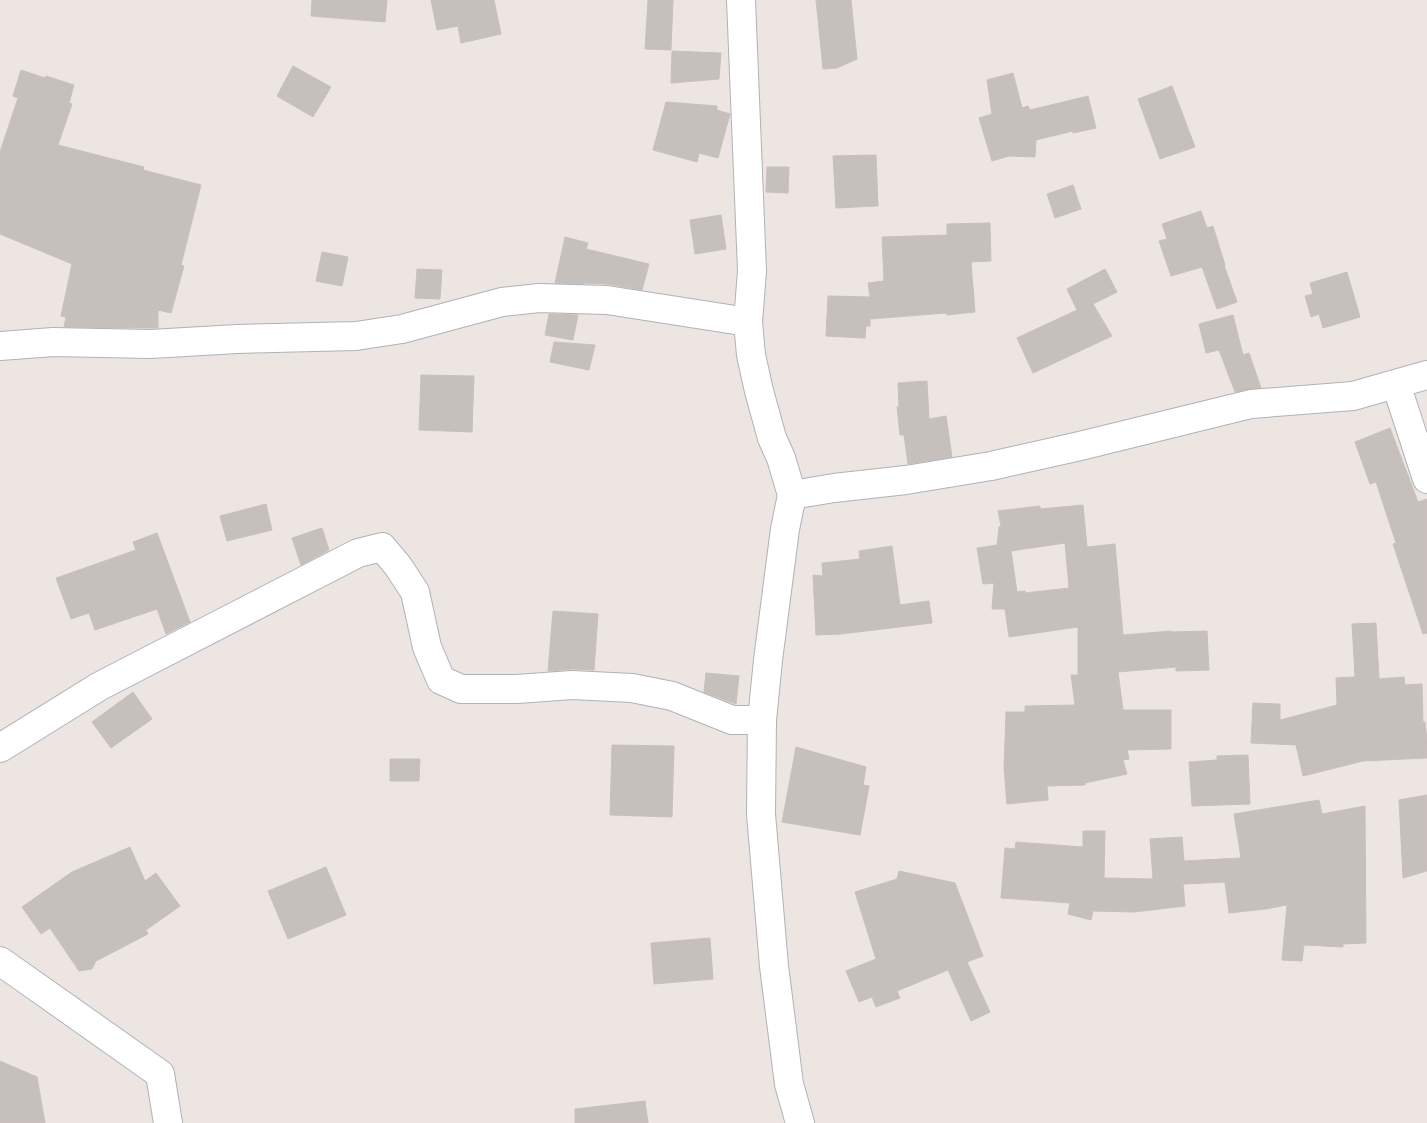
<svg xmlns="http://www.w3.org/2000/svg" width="1427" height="1123" viewBox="0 0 1427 1123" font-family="'Fira Sans Condensed',sans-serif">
  <rect width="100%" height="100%" fill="#ede5e2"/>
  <g fill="#c6c0bd" stroke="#c8c0bb" fill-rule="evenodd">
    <path d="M312 0H387L385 22 311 16Z"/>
    <path d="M431 0H494L501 34 461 43 458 26 437 30Z"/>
    <path d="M648 0H673L671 50 645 49Z"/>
    <path d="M816 0H851L857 59 837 68 823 69Z"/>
    <path d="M672 51 721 53 719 79 671 83Z"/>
    <path d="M293 66 331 87 313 117 277 96Z"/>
    <path d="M21 70 45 78 46 76 74 85 69 103 72 104 58 145 144 167 143 170 201 185 181 265 184 266 171 313 158 310V328L64 327 66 317 61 316 72 264 0 234V152L18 98 13 96Z"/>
    <path d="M1013 73 1022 108 1028 106 1030 110 1088 96 1096 128 1073 133V131L1036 140 1035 157 1009 156 992 161 979 118 992 114 987 80Z"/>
    <path d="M1172 86 1195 147 1160 159 1138 99Z"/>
    <path d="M666 102 717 106V110L730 114 718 158 699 153 697 162 653 150Z"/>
    <path d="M876 155 878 206 836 208 833 156Z"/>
    <path d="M767 167H789L788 193 766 192Z"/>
    <path d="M1073 185 1081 209 1055 218 1047 194Z"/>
    <path d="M1201 211 1207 228 1213 226 1225 265H1224L1237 302 1217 309 1202 267 1171 276 1159 241 1167 239 1162 224Z"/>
    <path d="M721 215 726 249 695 254 690 220Z"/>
    <path d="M990 223 991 261 971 262 975 312 947 315 946 313 870 319V326H866L865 338 826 336 828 296 870 297 868 283 884 281 882 237 947 235V224Z"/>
    <path d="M565 237 588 243 586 249 649 264 642 290 608 284 584 283V284L555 283Z"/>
    <path d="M322 252 348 257 342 286 316 281Z"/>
    <path d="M417 269 442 270 440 299 415 298Z"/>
    <path d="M1105 269 1117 292 1093 304 1112 336 1033 373 1017 338 1077 310 1067 289Z"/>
    <path d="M1347 272 1360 317 1323 328 1319 314 1311 317 1305 296 1313 294 1310 283Z"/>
    <path d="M549 314 578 315 573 340 545 335Z"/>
    <path d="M1233 315 1243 355 1249 353 1261 388 1235 392 1219 350 1206 353 1199 324Z"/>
    <path d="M554 342 595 345 589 370 550 362Z"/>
    <path d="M421 375 474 376 472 432 419 430Z"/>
    <path d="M927 381 929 419 946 416 952 457 908 464 904 435H900L897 407H899L898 383Z"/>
    <path d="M1390 428 1418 502 1427 499V633L1423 634 1393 544 1396 543 1376 482 1370 484 1355 442Z"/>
    <path d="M266 504 272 530 227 541 220 516Z"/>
    <path d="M1083 505 1087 547 1115 544 1123 635 1171 631V632L1207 631 1209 670 1176 671V667L1118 672 1123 710H1171V749L1127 750 1129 759 1123 760 1127 774 1085 783V785L1047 786 1048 800 1007 804 1004 768 1006 712H1025V706L1075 705 1071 675H1078V627L1009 637 1005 609H992L994 583 983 584 977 548 997 545 999 527 1001 526 998 511 1040 506V509ZM1065 543 1069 588 1025 593V591L1017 592 1011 551Z"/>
    <path d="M322 528 329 550 301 565 292 538Z"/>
    <path d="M157 533 190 622 166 634 157 609 95 630 89 613 71 619 56 578 136 550 133 542Z"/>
    <path d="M892 546 900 605 929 601 932 623 841 634 816 635 813 575 823 576 822 563 860 559 859 551Z"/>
    <path d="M553 611 598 614 594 670 573 669 548 671Z"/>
    <path d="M1376 623 1379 679 1404 677 1405 685 1422 684 1423 722H1425L1427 740V758L1363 761 1303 776 1296 745 1251 743 1253 703 1280 704V720L1337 705 1336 678 1355 677 1352 624Z"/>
    <path d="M706 673 739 676 736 704 704 692Z"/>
    <path d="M133 692 152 719 111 748 92 722Z"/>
    <path d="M612 745 674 746 672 817 610 815Z"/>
    <path d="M796 747 866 767 863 785 869 786 860 835 782 822Z"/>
    <path d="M1248 755 1250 804 1192 806 1189 762 1217 760V756Z"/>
    <path d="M390 759H420L419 781H390Z"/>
    <path d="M1427 795V871L1403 878 1399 800Z"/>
    <path d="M1319 800 1322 814 1365 806 1366 943 1343 944V947L1304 945 1302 961 1282 960 1287 905 1266 909 1229 913 1225 882 1183 884 1185 906 1134 912 1093 911 1091 920 1068 914 1070 903 1001 898 1005 848 1015 849 1016 842 1083 847V831H1105L1104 878 1153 879 1150 839 1182 837 1184 861 1241 858 1234 814Z"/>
    <path d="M130 847 145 881 156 873 180 906 146 930 148 934 96 961 92 969 79 971 50 928 41 934 22 907 72 872Z"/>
    <path d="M326 867 346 915 288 939 268 891Z"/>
    <path d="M899 871 955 883 983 956 967 962 990 1012 971 1021 948 970 897 991 900 998 876 1007 872 997 859 1002 846 971 876 959 855 892 897 879Z"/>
    <path d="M710 938 713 979 654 984 651 943Z"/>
    <path d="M0 1061 37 1077 45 1123H0Z"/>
    <path d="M645 1101 648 1123H575V1109Z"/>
  </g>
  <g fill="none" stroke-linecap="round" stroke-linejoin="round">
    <g stroke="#aeb3b8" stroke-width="30">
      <g id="minor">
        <path d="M741 0 752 271 748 322 751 355 759 391 772 438 781 458 792 495 785 529 768 660 762 720 761 814 774 966 789 1084 800 1123"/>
        <path d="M0 346 53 342 151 344 237 339 356 336 402 329 502 302 539 298 607 300 748 322"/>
        <path d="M1396 384 1427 479"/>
        <path d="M792 495 834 488 906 480 991 466 1080 446 1251 404 1353 396 1427 375"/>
        <path d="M0 748 100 686 358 553 382 547 398 566 415 592 427 647 441 680 461 689H517L572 685 632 688 672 696 732 720H762"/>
        <path d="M0 961 160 1074 168 1123"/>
      </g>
    </g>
    <use href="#minor" stroke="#fff" stroke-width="28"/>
  </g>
</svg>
